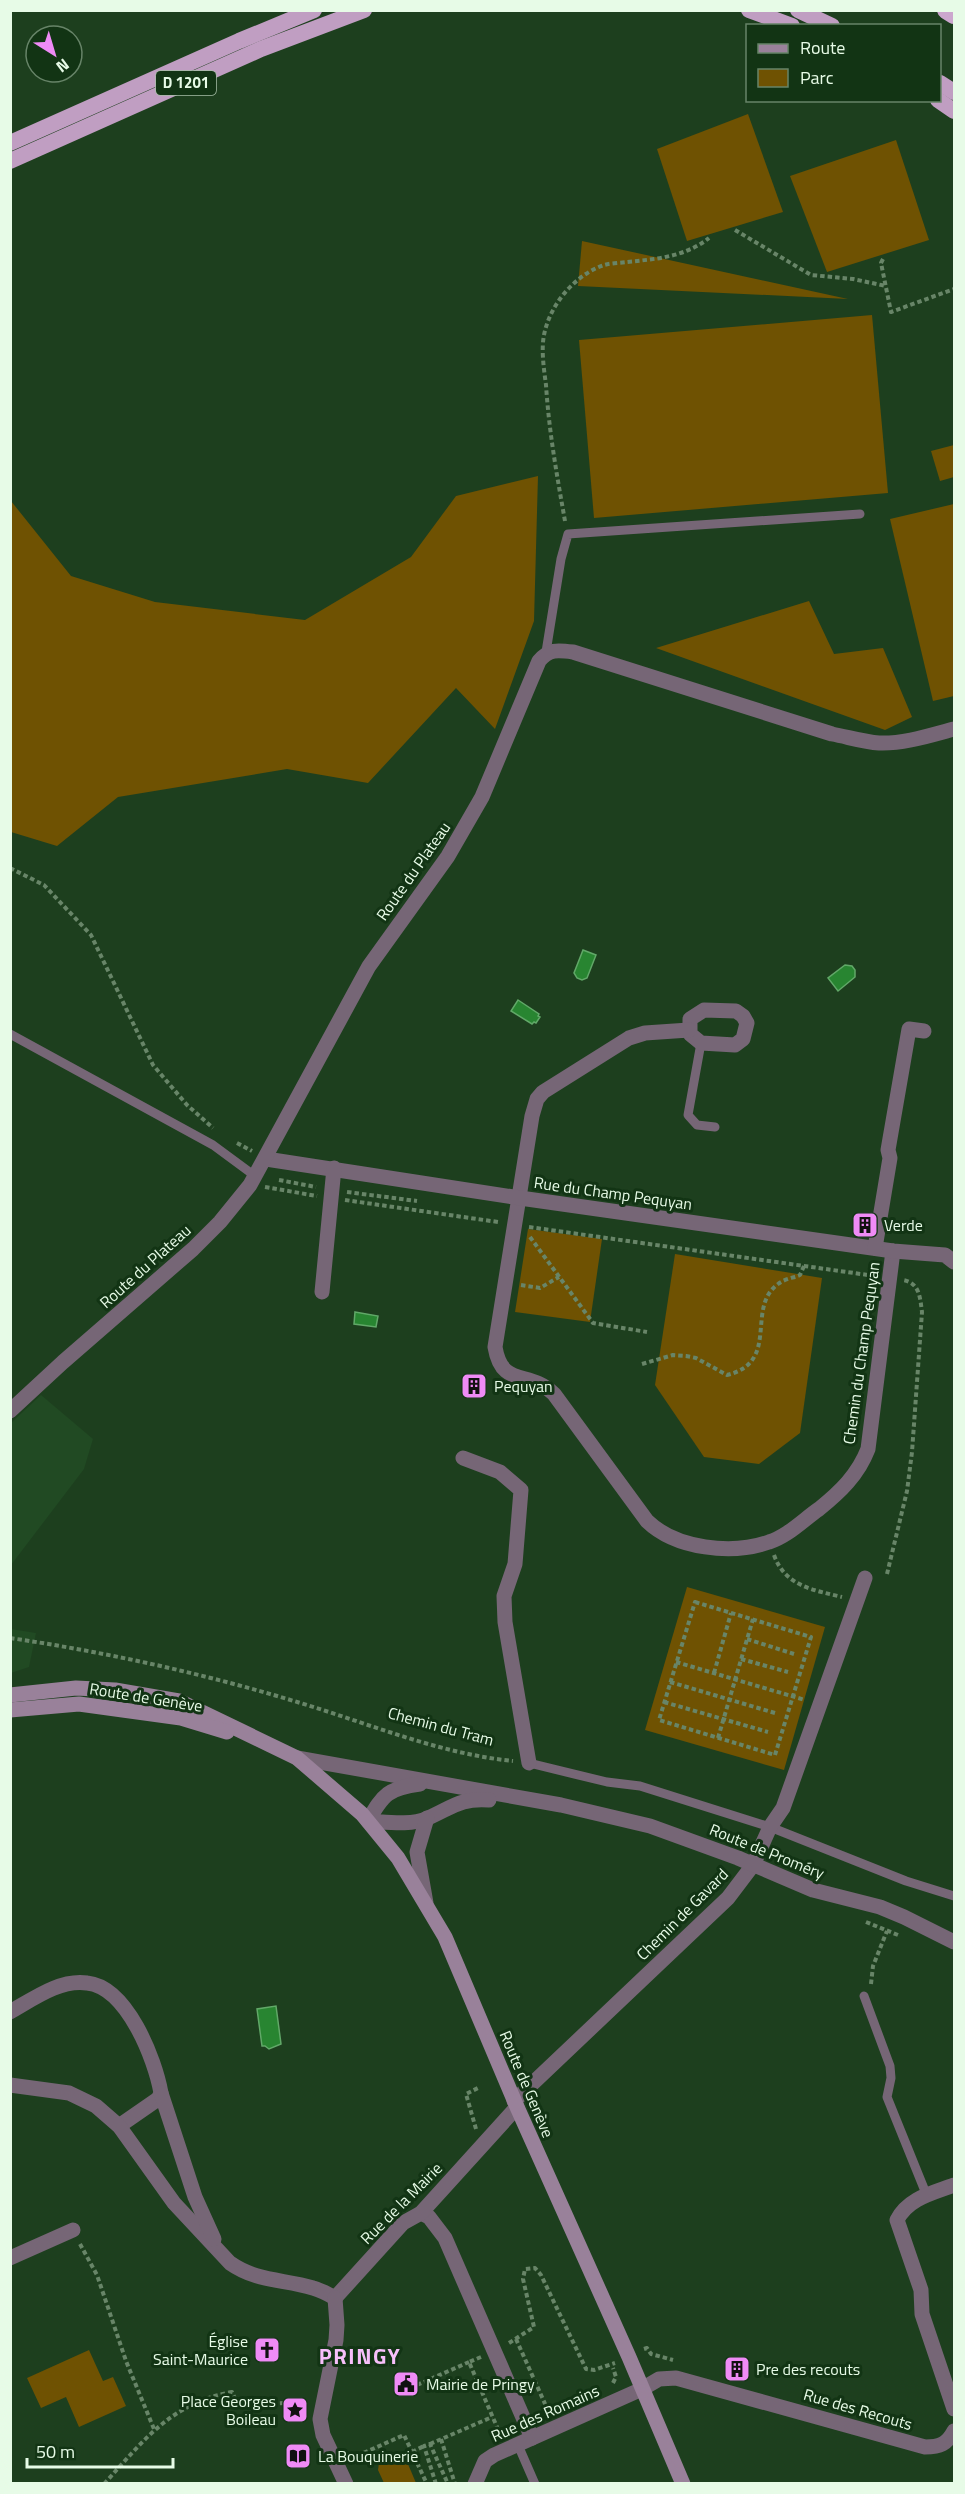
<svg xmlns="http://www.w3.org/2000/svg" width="965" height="2494" viewBox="0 0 965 2494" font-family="'Titillium Web',sans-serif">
  <rect width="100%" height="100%" fill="#1d3f1e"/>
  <g fill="#214a23">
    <path d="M41 1395 93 1439 84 1469 11 1565V1423Z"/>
    <path d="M11 1629 36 1633 29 1667 11 1673Z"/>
  </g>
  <g fill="#6f5202">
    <path d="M748 114 783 212 687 241 657 149Z"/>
    <path d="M896 140 929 240 827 272 790 176Z"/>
    <path d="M582 241 848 299 578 286Z"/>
    <path d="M872 315 888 493 594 518 579 340Z"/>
    <path d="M954 445V477L940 481 931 451Z"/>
    <path d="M538 476 534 621 495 729 456 688 368 783 287 769 118 797 57 846 11 832V501L71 576 155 602 305 620 411 557 456 496Z"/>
    <path d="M954 504V696L933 701 890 519Z"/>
    <path d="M809 601 834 654 883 648 912 717 885 730 656 648Z"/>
    <path d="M528 1229 602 1239 590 1322 515 1312Z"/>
    <path d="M675 1254 822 1278 800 1433 759 1464 704 1457 655 1385Z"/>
    <path d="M687 1587 825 1627 784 1770 645 1730Z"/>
    <path d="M89 2350 103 2381 113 2377 126 2406 79 2427 66 2397 41 2408 27 2378Z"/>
    <path d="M400 2453 405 2457 416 2483H384L378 2470 379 2463Z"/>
  </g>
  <g fill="#288531" stroke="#61a868" stroke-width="1.5">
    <path d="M583 950 596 955 587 978 582 980 577 978 574 973Z"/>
    <path d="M845 965 852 966 855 970V977L838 991 828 978Z"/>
    <path d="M518 1000 539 1014 538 1016 540 1017 536 1023 534 1022 532 1024 511 1011Z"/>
    <path d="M355 1312 378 1316 376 1327 354 1324Z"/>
    <path d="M276 2006 281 2044 269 2049 265 2046H262L257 2009Z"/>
  </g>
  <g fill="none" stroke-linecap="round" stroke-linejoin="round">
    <g stroke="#688568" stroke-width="4" stroke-dasharray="4.5 3" stroke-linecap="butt">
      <path d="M735 230 811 275 853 279 886 286"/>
      <path d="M883 259 881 263 891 312 954 289"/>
      <path d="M565 521C557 476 549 432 546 385 544 370 541 350 544 335 550 304 575 275 604 265 611 263 620 263 627 262 656 259 685 257 709 238"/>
      <path d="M10 868 44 885 91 935 153 1065 187 1105 213 1128"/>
      <path d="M237 1143 252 1151"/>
      <path d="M279 1180 316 1187"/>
      <path d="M265 1187 317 1196"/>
      <path d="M347 1192 417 1201"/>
      <path d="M345 1200 498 1222"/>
      <path d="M529 1227 875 1276"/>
      <path d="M530 1237 593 1323 647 1332"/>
      <path d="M521 1285 540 1288 559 1277"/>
      <path d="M642 1364 673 1355 686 1356 696 1358 727 1375C781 1362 745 1308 778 1284 784 1279 793 1278 800 1275L804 1266"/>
      <path d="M774 1555C785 1586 813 1590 842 1597"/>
      <path d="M887 1574 907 1491 912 1452 922 1312C920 1298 920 1283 903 1280"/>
      <path d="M695 1602 811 1637 775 1755 659 1720Z"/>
      <path d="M10 1638C111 1653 210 1675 307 1705 375 1726 442 1754 513 1761"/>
      <path d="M747 1639 794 1654"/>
      <path d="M741 1659 788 1672"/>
      <path d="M676 1662 805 1700"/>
      <path d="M714 1673 731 1613"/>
      <path d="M670 1682 775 1713"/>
      <path d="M664 1702 768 1732"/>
      <path d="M718 1738 753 1619"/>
      <path d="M866 1922 898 1935"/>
      <path d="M871 1984 873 1966 887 1931"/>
      <path d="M476 2129 466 2094 478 2088"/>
      <path d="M80 2244 97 2275 126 2361 154 2429"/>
      <path d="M516 2339 546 2406 552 2412"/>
      <path d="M509 2343 534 2327 523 2279 525 2269 535 2268 541 2275 586 2369 594 2370 615 2363"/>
      <path d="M644 2349 647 2348 651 2354 673 2360"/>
      <path d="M481 2357 469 2362 500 2434"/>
      <path d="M613 2383 616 2377 613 2368"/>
      <path d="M417 2385 469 2362"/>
      <path d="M441 2439 455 2484"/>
      <path d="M430 2444 492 2417"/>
      <path d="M412 2452 424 2446"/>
      <path d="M350 2459 404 2435 427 2484"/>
      <path d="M104 2484C143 2441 171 2403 232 2392L238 2405 307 2402"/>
      <path d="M436 2484 424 2446 430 2444 448 2484"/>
    </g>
    <g stroke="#766676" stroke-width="9">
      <path d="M546 652 561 559 568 534 860 514"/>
      <path d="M10 1034 213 1145 255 1176"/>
      <path d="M701 1043 688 1115 697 1125 715 1127"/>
      <path d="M529 1763 607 1782 640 1786 770 1827 906 1881 954 1896"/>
      <path d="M864 1996 890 2066 891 2078 887 2097 927 2196"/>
      <path d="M518 2445 535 2484"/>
    </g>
    <g stroke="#766676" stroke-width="15">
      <path d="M704 1010 736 1011 743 1016 747 1023 743 1039 735 1045 701 1043 690 1034V1019Z"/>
      <path d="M689 1030 645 1033 629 1038 543 1092 537 1099 532 1116 495 1347C502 1389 529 1369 554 1394L647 1521C676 1549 732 1555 769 1542 788 1536 803 1520 819 1509 840 1492 858 1475 868 1449L893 1251"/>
      <path d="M266 1159 520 1198 893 1251 945 1255 954 1262"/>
      <path d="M875 1248 890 1158 888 1150 909 1029 924 1031"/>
      <path d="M322 1292 334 1168"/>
      <path d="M10 1411 63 1362 193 1249 220 1222 250 1185 369 966 448 856 482 797 539 661C549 649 557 650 573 652L832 734C848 737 864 742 879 743 904 744 931 735 954 729"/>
      <path d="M463 1458 500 1472 521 1490 515 1564 504 1596 505 1622 529 1763"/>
      <path d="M10 2012C33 1999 60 1979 87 1983 127 1987 155 2059 161 2093L158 2099 119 2126"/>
      <path d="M10 2085 69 2093 96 2106 119 2126 174 2203 230 2263C257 2282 284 2279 313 2288 320 2290 328 2294 335 2298"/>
      <path d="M161 2093 195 2197 214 2239"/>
      <path d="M514 2101 728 1898 753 1865 770 1827 783 1808 865 1578"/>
      <path d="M954 2185C933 2193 908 2198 897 2220L921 2290 922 2314 954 2409"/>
      <path d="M421 2213 429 2217 445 2238 532 2438"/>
      <path d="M10 2258 73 2230"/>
      <path d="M335 2298 403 2223 421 2213 517 2107"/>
      <path d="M335 2298 337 2325 336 2340 320 2419 323 2435 346 2484"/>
      <path d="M642 2389 659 2379 676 2378 925 2447C940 2447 947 2444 954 2431"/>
    </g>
    <g stroke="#766676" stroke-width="15">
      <path d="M297 1758 561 1805 650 1826 738 1858 813 1890 880 1907 904 1917 954 1942"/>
      <path d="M420 1784C389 1788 383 1794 368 1821 387 1822 410 1826 428 1818 453 1807 460 1798 489 1800"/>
      <path d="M426 1903 417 1852 427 1818"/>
      <path d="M475 2484 485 2461 494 2455 642 2389"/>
    </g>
    <g stroke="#99819a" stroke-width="15">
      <path d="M10 1695 76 1688 115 1690 179 1701 297 1758 362 1814 398 1858 445 1937 517 2107 629 2357 683 2484"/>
      <path d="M10 1710 79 1704 181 1718 227 1732"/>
    </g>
    <g stroke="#c09ec2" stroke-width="16">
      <path d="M749 10 792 26"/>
      <path d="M798 10 832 26"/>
      <path d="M940 83 954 92"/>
      <path d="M938 100 954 111"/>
      <path d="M10 143 239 41 314 10"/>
      <path d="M10 161 261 49 364 10"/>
    </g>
    <path stroke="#cca7ce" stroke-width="18" d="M946 10 954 15"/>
  </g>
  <defs>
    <g id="building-square" transform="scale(1.35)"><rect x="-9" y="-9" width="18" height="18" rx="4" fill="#ef8bf6" stroke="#123414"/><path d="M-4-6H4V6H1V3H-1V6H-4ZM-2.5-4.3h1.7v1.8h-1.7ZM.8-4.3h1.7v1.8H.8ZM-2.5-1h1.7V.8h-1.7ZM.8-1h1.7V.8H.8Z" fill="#111"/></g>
    <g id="church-square" transform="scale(1.35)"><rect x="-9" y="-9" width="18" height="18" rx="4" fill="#ef8bf6" stroke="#123414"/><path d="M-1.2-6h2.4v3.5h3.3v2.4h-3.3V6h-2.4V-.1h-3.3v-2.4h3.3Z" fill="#111"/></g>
    <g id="civic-square" transform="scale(1.35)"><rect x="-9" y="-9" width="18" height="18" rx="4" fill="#ef8bf6" stroke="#123414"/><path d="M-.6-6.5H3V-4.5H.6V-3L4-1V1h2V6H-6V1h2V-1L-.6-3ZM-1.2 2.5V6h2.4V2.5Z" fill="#111"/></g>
    <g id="sight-square" transform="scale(1.35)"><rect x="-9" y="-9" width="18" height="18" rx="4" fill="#ef8bf6" stroke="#123414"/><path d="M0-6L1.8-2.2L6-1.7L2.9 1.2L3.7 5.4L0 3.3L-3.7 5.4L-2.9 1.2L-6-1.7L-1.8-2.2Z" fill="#111"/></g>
    <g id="library-square" transform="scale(1.35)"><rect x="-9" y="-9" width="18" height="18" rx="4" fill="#ef8bf6" stroke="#123414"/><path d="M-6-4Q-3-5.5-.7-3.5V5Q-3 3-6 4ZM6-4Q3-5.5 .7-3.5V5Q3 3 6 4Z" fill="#111"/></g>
  </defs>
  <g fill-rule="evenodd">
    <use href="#building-square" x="865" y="1225"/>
    <use href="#building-square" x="474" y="1386"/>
    <use href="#church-square" x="267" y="2350"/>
    <use href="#building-square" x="737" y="2369"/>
    <use href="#civic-square" x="406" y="2384"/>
    <use href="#sight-square" x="295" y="2410"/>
    <use href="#library-square" x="298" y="2456"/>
  </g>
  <g text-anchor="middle" stroke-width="6" stroke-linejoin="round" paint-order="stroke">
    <rect fill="#123414" stroke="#a7bfa8" stroke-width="1.5" x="156" y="71" width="60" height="24" rx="4.5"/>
    <g font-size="15" font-weight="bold" fill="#e7fbe7">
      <text x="186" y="88">D 1201</text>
    </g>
    <g font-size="16" fill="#e7fbe7" stroke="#123414">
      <text transform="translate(413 871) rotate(-55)" y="6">Route du Plateau</text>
      <text transform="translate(613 1193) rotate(8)" y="6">Rue du Champ Pequyan</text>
      <text transform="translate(145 1266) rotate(-42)" y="6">Route du Plateau</text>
      <text transform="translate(861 1353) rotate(-82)" y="6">Chemin du Champ Pequyan</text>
      <text transform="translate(146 1697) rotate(9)" y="6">Route de Genève</text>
      <text transform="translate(441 1726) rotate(15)" y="6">Chemin du Tram</text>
      <text transform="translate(767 1851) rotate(22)" y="6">Route de Proméry</text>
      <text transform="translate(682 1914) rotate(-45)" y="6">Chemin de Gavard</text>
      <text transform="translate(527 2084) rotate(67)" y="6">Route de Genève</text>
      <text transform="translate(401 2203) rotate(-45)" y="6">Rue de la Mairie</text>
      <text transform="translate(858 2409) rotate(16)" y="6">Rue des Recouts</text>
      <text transform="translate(545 2413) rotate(-24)" y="6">Rue des Romains</text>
    </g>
    <g font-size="16" fill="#e7fbe7" stroke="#123414" text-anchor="start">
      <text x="884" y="1231">Verde</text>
      <text x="494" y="1392">Pequyan</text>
      <text x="248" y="2347" text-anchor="end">Église<tspan x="248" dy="18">Saint-Maurice</tspan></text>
      <text x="756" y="2375">Pre des recouts</text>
      <text x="426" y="2390">Mairie de Pringy</text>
      <text x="276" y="2407" text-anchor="end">Place Georges<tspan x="276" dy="18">Boileau</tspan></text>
      <text x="318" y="2462">La Bouquinerie</text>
    </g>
    <g font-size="22" font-weight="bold" letter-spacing="1.5" fill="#f7bffa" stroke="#123414">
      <text x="360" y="2364">PRINGY</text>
    </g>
  </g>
  <rect width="965" height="2494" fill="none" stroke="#e7fbe7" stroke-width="24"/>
  <rect x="746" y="24" width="195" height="78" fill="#123414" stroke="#678468" stroke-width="1.5"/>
  <rect x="758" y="44" width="30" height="9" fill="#99819a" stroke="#678468" stroke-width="1.5"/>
  <text x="800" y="54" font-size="18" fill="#e7fbe7">Route</text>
  <rect x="758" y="69" width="30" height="18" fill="#6f5202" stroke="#678468" stroke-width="1.5"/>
  <text x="800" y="84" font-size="18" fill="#e7fbe7">Parc</text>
  <g transform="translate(54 54) rotate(143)"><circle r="28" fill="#123414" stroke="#678468" stroke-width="1.5"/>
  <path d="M0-4.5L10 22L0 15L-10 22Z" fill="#ef8bf6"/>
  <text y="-9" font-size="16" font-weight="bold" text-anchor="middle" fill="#e7fbe7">N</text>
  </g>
  <path d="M27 2458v9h146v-9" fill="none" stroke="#e7fbe7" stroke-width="3"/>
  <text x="36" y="2458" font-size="18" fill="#e7fbe7" stroke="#123414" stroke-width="4.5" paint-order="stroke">50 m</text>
</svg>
